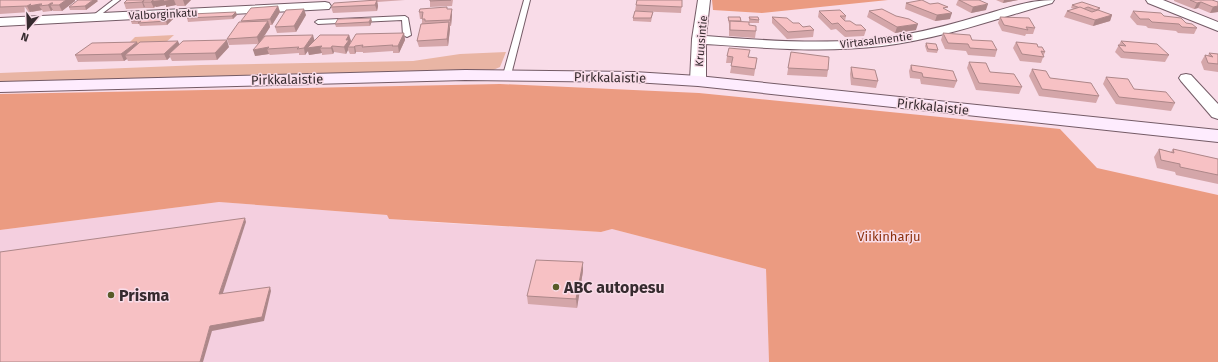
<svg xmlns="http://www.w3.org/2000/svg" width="1218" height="362" viewBox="0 0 1218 362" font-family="'Fira Sans',sans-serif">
  <rect width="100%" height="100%" fill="#f9dce8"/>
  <path fill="#f4cfdf" d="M219 202 387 215 389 219 440 223 601 232 612 229 766 269 769 362H0V230Z"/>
  <g fill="#e9b5a4">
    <path d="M174 35 164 44H128L135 37Z"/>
    <path d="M506 52 500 67 491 71 0 84V73L201 65 413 61 460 54Z"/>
  </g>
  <g fill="#eb9b81">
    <path d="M712 0H888L762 13 713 10Z"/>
    <path d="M500 84 699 93 1060 129 1097 168 1218 195V362H769L766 269 612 229 601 232 389 219 387 215 219 202 0 230V94Z"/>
  </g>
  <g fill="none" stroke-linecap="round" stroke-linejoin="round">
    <g stroke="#745b66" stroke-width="2">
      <g id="lane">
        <path d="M113 0H120L95 19H91V17Z"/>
        <path d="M524 0H530L511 75 507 77 503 75Z"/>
        <path d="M405 16 408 18 411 35 407 37 403 35 402 20 318 24 315 22 318 20Z"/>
      </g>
    </g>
    <g stroke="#745b66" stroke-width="2">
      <g id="street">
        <path d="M698 0H710L706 36C771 41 838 46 903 35 930 30 957 23 983 15 1007 8 1029 0 1054 0L1052 3C996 19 940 39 882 46 823 53 764 48 706 44V81L703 84H693L690 81 692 39Z"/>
        <path d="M1146 0H1163L1218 22V31L1148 3Z"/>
        <path d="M325 2 329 3 331 6 329 9 0 26V18Z"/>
        <path d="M1186 74 1191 75 1218 104V119L1212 117 1181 81 1179 78 1181 75Z"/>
      </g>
    </g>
    <g stroke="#745b66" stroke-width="2">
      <path id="secondary" d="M465 70 634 72 698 76 1218 130V142L698 86 634 82 465 80 0 92V82Z"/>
    </g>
    <use href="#lane" fill="#fff" fill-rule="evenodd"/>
    <use href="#street" fill="#fff" fill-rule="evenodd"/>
    <use href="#secondary" fill="#feecfe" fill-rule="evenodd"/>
  </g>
  <g fill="#d4a6a9">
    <path d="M0 0 75 1 62 11H53V10L51 11 43 12 42 10 32 12V11L30 12 0 14Z"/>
    <path d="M127 0H191L185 6H177L176 5 166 7V5L156 7 155 6 154 8H145V7L144 8 126 9 124 3Z"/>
    <path d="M372 0H405L377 2 378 6 377 11 333 13 331 7 372 1Z"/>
    <path d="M430 0H453L452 6 430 7Z"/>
    <path d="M682 0 681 13 635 11 636 5Z"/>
    <path d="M958 0H979L986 10 971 13 956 5Z"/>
    <path d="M996 0H1018L1003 3Z"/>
    <path d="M1174 0H1212L1218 2V12L1210 13 1198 8 1194 9 1174 1Z"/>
    <path d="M98 1 86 10H70L69 7Z"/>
    <path d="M906 3 930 4 947 10 950 19 935 21 905 9Z"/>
    <path d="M1072 5 1100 8 1099 11 1112 15 1110 21 1093 26 1064 17 1067 11 1074 9 1071 8Z"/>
    <path d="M278 6 280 12 272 25H270V27L261 41H315L349 35 351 41 350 43V44L404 33 405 40 399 53H393V51L363 53V52H356L355 54H350L348 50 346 54 334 52 333 54 322 55V53L309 55 308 51 305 55H299V53L270 55 269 54 255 56 258 44 229 45 227 39 242 22 241 21Z"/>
    <path d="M447 7V9L452 15 451 26H450V29L448 46 419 47 417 41 422 24V19H420L419 12Z"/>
    <path d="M819 11 846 16 845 21 866 30 864 36 845 37 836 29 831 30 818 17Z"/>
    <path d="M869 11 916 30 895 33 867 17Z"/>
    <path d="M1133 11 1164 16 1186 23 1197 28 1194 34 1178 33 1176 31 1148 28 1146 26 1137 25 1130 17Z"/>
    <path d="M653 12 651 22 633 21V18Z"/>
    <path d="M172 15 173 19 167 25 140 26 139 24H132L131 21Z"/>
    <path d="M237 15 233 19 188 22 187 18Z"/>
    <path d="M306 15 296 32 277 33 275 27Z"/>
    <path d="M728 17H740L741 22 749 25 756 31 755 38 729 36V24L728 20Z"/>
    <path d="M749 17 759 20V23H749Z"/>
    <path d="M772 17 814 30 813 37 787 39 772 23Z"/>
    <path d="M1000 17 1035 28 1033 34H1026L1025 36 1002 31 998 23Z"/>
    <path d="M372 21 370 26 336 27 335 24Z"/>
    <path d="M943 33 972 40 997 50 995 57 968 55 966 51 945 49 941 40Z"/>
    <path d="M1121 41 1169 55 1165 62 1121 58 1115 52Z"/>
    <path d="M1016 42 1038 47 1045 52 1041 63 1020 61 1013 48Z"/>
    <path d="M926 43 938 50 937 53 927 52 925 46Z"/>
    <path d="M138 44 179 45 229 47 217 60 172 61 170 57 167 60 128 61 127 59 124 61 78 62 75 55Z"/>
    <path d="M791 52 828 70 827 77 787 75Z"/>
    <path d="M1209 53 1218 54V72L1204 70 1201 62 1205 55 1208 56Z"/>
    <path d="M727 56 757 58 754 76 730 73 732 63H726Z"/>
    <path d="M969 62 1022 87 1019 94 976 90 967 68Z"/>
    <path d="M911 65 957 81 954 88 921 84 920 79 910 78 909 71Z"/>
    <path d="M851 67 878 81 876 88 851 85 850 74Z"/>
    <path d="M1032 69 1050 78 1099 96 1096 103 1039 96 1029 76Z"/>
    <path d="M1106 77 1134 89 1175 103 1171 111 1116 104 1103 84Z"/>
    <path d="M1159 149 1171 152 1173 149 1218 159V184L1176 175 1175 172 1157 168 1154 157Z"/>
    <path d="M583 271 577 308 528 304 527 296Z"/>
  </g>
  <g fill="#ad8789">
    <path d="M66 0H75V1L62 11 59 5Z"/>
    <path d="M93 0H97L98 1 86 10 85 6Z"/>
    <path d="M144 0 143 2 145 7 144 8 142 2Z"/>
    <path d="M153 0 154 1 161 0H164V1L169 0H174L176 5 166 7V5L156 7 155 6 154 8 151 2Z"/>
    <path d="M183 0H191L185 6Z"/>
    <path d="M377 0 378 6 377 11 375 5Z"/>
    <path d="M1004 0H1018L1003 3Z"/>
    <path d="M1201 2 1198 8 1194 9 1197 3Z"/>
    <path d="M51 3 52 5H50L53 10 51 11 48 5Z"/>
    <path d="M31 4H40L41 6H39L42 10 30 12 27 6Z"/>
    <path d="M988 4 986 10 971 13 973 7Z"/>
    <path d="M278 6 280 12 272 25 270 19Z"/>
    <path d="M1218 6V12L1210 13 1213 7Z"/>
    <path d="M304 9 306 15 296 32 294 26Z"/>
    <path d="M452 9V15L451 26 450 20Z"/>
    <path d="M236 12 237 15 233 19 232 16Z"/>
    <path d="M952 13 950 19 935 21 937 15Z"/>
    <path d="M172 15 173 19 167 25 166 21Z"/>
    <path d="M1112 15 1110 21 1093 26 1095 20Z"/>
    <path d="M371 18 372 21 370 26 369 22Z"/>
    <path d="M268 21 270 27 259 44 257 37Z"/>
    <path d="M449 22 450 29 448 46 447 39Z"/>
    <path d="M918 24 916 30 895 33 897 27Z"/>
    <path d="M404 33 405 40 399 53 398 46Z"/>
    <path d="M313 35 315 42 322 46 320 48 322 53 309 55 308 51 305 55 304 48Z"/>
    <path d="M349 35 351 41 350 43 351 46 348 47V50L346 54 344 47 346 40Z"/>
    <path d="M227 40 229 47 217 60 215 53Z"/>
    <path d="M178 41 181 48 169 54 170 57 167 60 164 54Z"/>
    <path d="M137 42 140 48 125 55 127 59 124 61 121 54Z"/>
    <path d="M332 46 334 52 333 54 331 48Z"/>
    <path d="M355 46 356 52 355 54 354 47Z"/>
    <path d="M269 47 267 49 269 54 255 56 253 50Z"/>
    <path d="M245 218 246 222 221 299 219 294Z"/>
    <path d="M583 262V271L577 308 576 299Z"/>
    <path d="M270 287 271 291 264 321 212 331 203 362H200L210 326Z"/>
  </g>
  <g fill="#f7c1c4" stroke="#ad8789">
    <path d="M0 0H66L59 5H50L53 3H51L48 5 39 6 42 4H40L29 6 31 4 27 6 0 7Z"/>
    <path d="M78 0H93L85 6 69 7Z"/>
    <path d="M127 0H153L151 2H143L144 0 142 2 124 3Z"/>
    <path d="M377 0 375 5 331 7 334 3Z"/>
    <path d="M430 0H451L430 1Z"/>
    <path d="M637 0H682V7L636 5Z"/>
    <path d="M922 0 930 4 938 3 948 7 943 8 952 13 937 15 906 3Z"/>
    <path d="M959 0H979L988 4 973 7Z"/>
    <path d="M1190 0H1212L1218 2V6L1213 7 1201 2 1197 3Z"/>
    <path d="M1082 2 1100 8 1096 10 1088 7 1083 9 1072 5Z"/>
    <path d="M278 6 270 19 241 21 251 8Z"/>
    <path d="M447 7V9H452L450 20 425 21V19H422L423 12H419L420 9Z"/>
    <path d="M1080 7 1092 12 1098 10 1112 15 1095 20 1067 11Z"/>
    <path d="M304 9 294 26 275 27 286 10Z"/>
    <path d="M882 9 896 16 909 19 918 24 897 27 869 11Z"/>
    <path d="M840 10 846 16H840L845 21H850L856 25H861L866 30 846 31 838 23 832 24 819 11Z"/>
    <path d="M635 11 653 12 651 18H633Z"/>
    <path d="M1133 11 1161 13 1164 16 1181 18 1186 23 1192 24 1197 28 1182 27 1179 24 1152 22 1149 19H1140Z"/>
    <path d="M236 12 232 16 187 18 191 14Z"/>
    <path d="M172 15 166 21 138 23 141 21H131L135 17Z"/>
    <path d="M728 17H740L741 21H729Z"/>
    <path d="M749 17H758L759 20 750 19Z"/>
    <path d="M772 17 787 18 793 23H799L803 27 810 26 814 30 788 32Z"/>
    <path d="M1000 17 1029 18 1035 28 1026 27 1028 30 1004 25Z"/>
    <path d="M371 18 369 22 335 24 338 19Z"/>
    <path d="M268 21 257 37 227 39 239 22Z"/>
    <path d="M730 21 749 22V25L756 26V31L730 30Z"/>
    <path d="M449 22 447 39 417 41 421 24Z"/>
    <path d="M404 33 398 46H392L393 45 362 47 363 45 355 46 354 47H348L356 34Z"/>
    <path d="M943 33 970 35 972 40 992 41 997 50 970 48 968 44 948 43Z"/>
    <path d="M313 35 304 48 297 49 299 47 267 49 269 47 253 50 265 36Z"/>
    <path d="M320 35H349L346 40H349L344 47 332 46 331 48H320L322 46 307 48Z"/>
    <path d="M227 40 215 53 169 54 183 41Z"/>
    <path d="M178 41 164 54 125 55 140 42Z"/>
    <path d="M1121 41 1157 44 1169 55 1124 52 1118 45 1126 46Z"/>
    <path d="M137 42 121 54 75 55 92 43Z"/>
    <path d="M1016 42 1037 44 1038 47H1042L1045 52 1041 51 1044 57 1022 54Z"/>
    <path d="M926 43 936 44 938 50 928 49Z"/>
    <path d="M729 48 750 50 748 57 757 58 755 69 731 66 733 57 727 56Z"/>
    <path d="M791 52 829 57 828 70 788 68Z"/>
    <path d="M1209 53 1218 54V64L1208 63 1205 55 1213 57Z"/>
    <path d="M969 62 986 63 990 72 1014 74 1022 87 979 83Z"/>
    <path d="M911 65 953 71 957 81 923 77 922 73 912 71Z"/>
    <path d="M851 67 875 70 878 81 853 78Z"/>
    <path d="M1032 69 1046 71 1050 78 1091 83 1099 96 1042 89Z"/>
    <path d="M1106 77 1128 79 1134 89 1166 92 1175 103 1119 97Z"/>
    <path d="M1159 149 1174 153 1173 149 1218 159V175L1180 167V164L1161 160Z"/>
    <path d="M245 218 219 294 270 287 262 317 210 326 200 362H0V252Z"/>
    <path d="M536 260 583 262 576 299 527 296Z"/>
  </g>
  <g fill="#585b28" stroke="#f9dce8" stroke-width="1.5">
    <circle cx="556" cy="287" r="4"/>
    <circle cx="111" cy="295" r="4"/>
  </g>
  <g text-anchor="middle" stroke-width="3" stroke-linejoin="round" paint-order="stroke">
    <g font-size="11" fill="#362b2f" stroke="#f9dce8">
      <text transform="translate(163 14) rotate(-3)" y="4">Valborginkatu</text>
      <text transform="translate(876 40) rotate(-7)" y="4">Virtasalmentie</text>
      <text transform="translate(701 41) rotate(-85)" y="4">Kruusintie</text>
    </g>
    <g font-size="13" fill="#362b2f" stroke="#f9dce8">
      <text transform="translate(610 77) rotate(1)" y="5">Pirkkalaistie</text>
      <text transform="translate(287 79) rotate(-1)" y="5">Pirkkalaistie</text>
      <text transform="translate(933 106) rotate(6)" y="5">Pirkkalaistie</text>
    </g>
    <g font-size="13" fill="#8d310d" stroke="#f9dce8">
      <text x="889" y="241">Viikinharju</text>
    </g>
    <g font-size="16" font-weight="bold" fill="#362b2f" stroke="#f9dce8" text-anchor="start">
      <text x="564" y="293">ABC autopesu</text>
      <text x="119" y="301">Prisma</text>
    </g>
  </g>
  <g transform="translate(28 28) rotate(199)" stroke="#f9dce8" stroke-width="3" paint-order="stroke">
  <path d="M0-3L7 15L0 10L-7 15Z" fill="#362b2f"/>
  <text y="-6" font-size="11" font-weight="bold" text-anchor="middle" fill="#362b2f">N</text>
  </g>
</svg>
